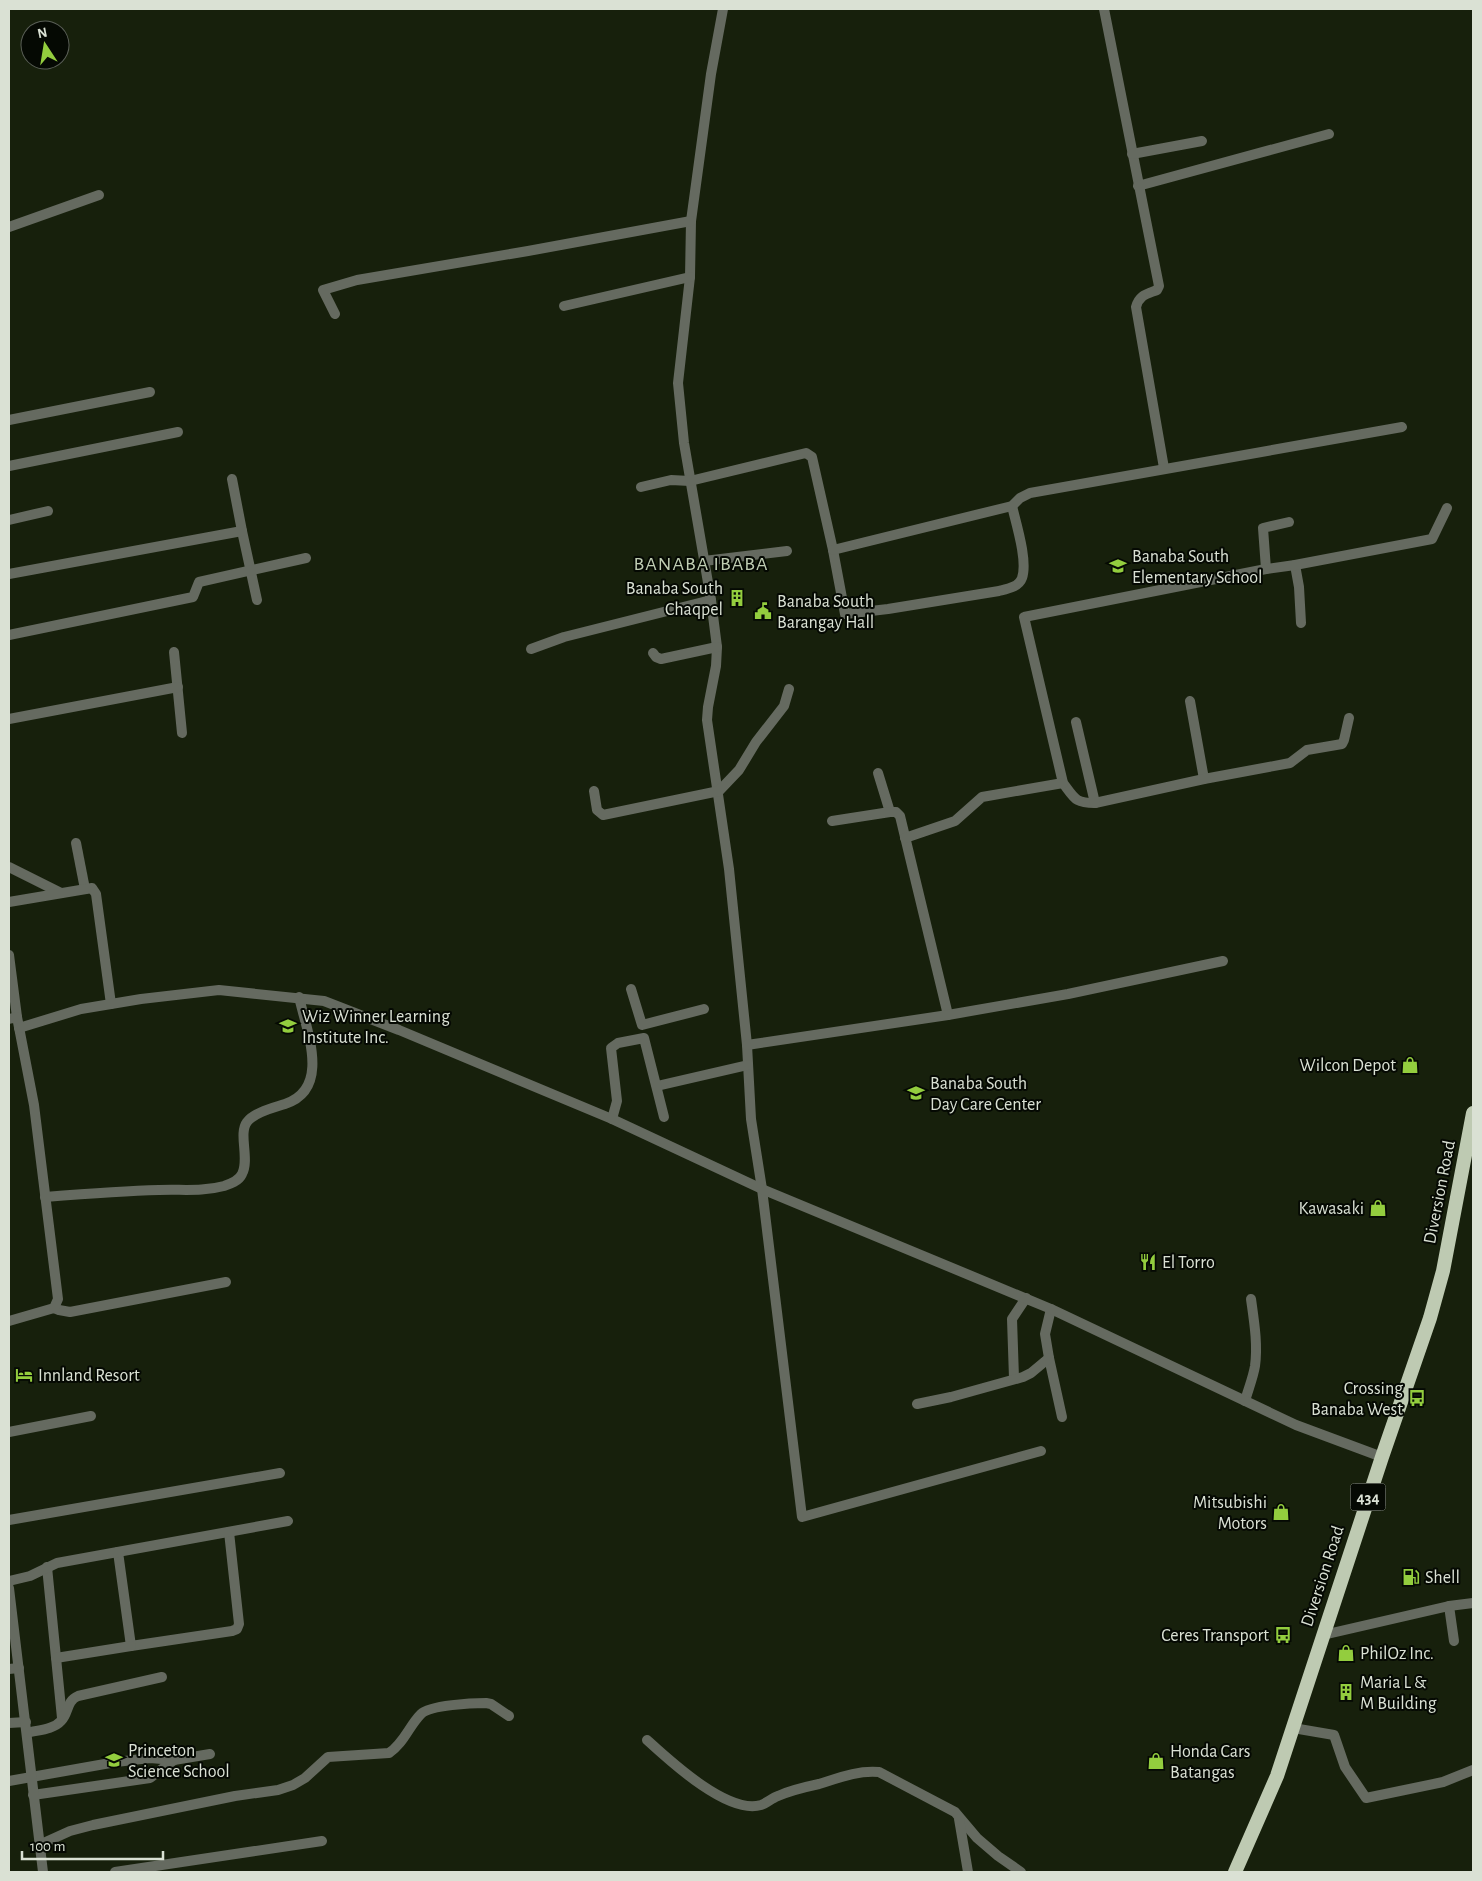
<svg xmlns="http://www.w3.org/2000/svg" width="1482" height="1881" viewBox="0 0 1482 1881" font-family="'Alegreya Sans',sans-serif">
  <rect width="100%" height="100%" fill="#17200c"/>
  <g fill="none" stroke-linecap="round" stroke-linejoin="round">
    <g stroke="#656a60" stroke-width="10">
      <path d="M723 9 711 74 691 221 690 277 678 383 684 443 711 600 717 647 716 666 708 707 707 720 729 869 747 1045 751 1119 762 1189 802 1517 1041 1451"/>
      <path d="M1104 9 1159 286 1157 290C1147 294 1139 295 1136 307L1164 468"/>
      <path d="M1132 154 1202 141"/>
      <path d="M1138 186 1329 134"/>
      <path d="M9 227 99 195"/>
      <path d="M564 306 690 277"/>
      <path d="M335 314 323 290 357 280 528 251 691 221"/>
      <path d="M9 420 150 392"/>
      <path d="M9 466 178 432"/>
      <path d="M641 487 671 480 690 481 806 453 812 457 833 550 845 614 888 609 999 591C1007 589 1019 587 1022 578 1028 561 1016 523 1012 506"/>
      <path d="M9 520 48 511"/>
      <path d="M242 531 257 600"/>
      <path d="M833 550 1012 506 1020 498 1030 493 1402 427"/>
      <path d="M704 561 787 551"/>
      <path d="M1295 565 1299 587 1301 623"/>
      <path d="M1266 569 1263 528 1289 522"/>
      <path d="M9 574 242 531 232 479"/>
      <path d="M9 635 193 597 199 582 306 558"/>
      <path d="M531 649 564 637 711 600"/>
      <path d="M174 652 182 733"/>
      <path d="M653 653 656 657 661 659 717 647"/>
      <path d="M1190 701 1204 779"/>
      <path d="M1349 718 1344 740 1342 744 1307 750 1290 763 1204 779 1095 803C1075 803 1075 799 1063 783L1024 617 1266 569 1295 565 1432 539 1447 508"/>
      <path d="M9 719 178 687"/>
      <path d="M1076 722 1095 803"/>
      <path d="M878 773 890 812"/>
      <path d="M594 791 597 810 603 815 719 791 739 770 756 742 784 706 789 689"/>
      <path d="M832 821 890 812H896L900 816 948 1015"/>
      <path d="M905 838 955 821 982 797 1063 783"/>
      <path d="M76 843 85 889"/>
      <path d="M9 867 61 893"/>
      <path d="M9 902 92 888 96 894 111 1004"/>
      <path d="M9 955 17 1017"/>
      <path d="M631 989 642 1025 704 1009"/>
      <path d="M747 1045 948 1015 1068 994 1223 961"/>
      <path d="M657 1086 748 1065"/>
      <path d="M612 1119 617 1101 611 1048 618 1043 644 1038 664 1117"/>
      <path d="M45 1197C83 1194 121 1191 159 1190 181 1189 202 1192 224 1186 230 1184 239 1181 242 1174 250 1159 238 1134 247 1122 255 1112 273 1108 285 1104 331 1089 307 1032 299 997"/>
      <path d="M54 1308 59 1310 70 1312 226 1282"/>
      <path d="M1051 1309 1045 1334 1049 1358 1062 1417"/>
      <path d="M1014 1378 1012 1319 1026 1298"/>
      <path d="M1245 1401C1248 1390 1253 1378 1255 1366 1258 1344 1254 1321 1251 1299"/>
      <path d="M917 1404 951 1397 1023 1377 1031 1373 1049 1358"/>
      <path d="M9 1432 91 1416"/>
      <path d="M9 1520 280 1473"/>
      <path d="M118 1552 131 1646 232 1631 237 1629 239 1624 229 1532"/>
      <path d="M47 1567 62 1718"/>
      <path d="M9 1581 30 1576 57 1563 288 1521"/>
      <path d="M1449 1606 1454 1641"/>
      <path d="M1323 1635 1449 1606 1473 1603"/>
      <path d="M56 1658 131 1646"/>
      <path d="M9 1669 19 1668"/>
      <path d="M9 1723 26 1722"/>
      <path d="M1293 1728 1334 1735 1345 1767 1366 1798 1443 1782 1473 1770"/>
      <path d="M27 1733C37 1730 53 1730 61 1721 69 1713 66 1701 78 1696L162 1677"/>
      <path d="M647 1740C670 1761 728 1815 761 1805 767 1803 772 1798 778 1796 791 1790 805 1787 819 1784 838 1778 858 1770 879 1772L955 1812 977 1838 998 1856 1021 1872"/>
      <path d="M9 1781 116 1762 150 1758 174 1760 210 1754"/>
      <path d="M33 1795 150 1778 174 1760"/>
      <path d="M959 1819 968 1872"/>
      <path d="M39 1845 70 1831 93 1825 235 1796 278 1790 293 1785 305 1778 328 1757 389 1753C404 1743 409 1726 421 1714 430 1705 473 1703 486 1703L491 1704 509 1716"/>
      <path d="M115 1872 322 1841"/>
    </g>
    <g stroke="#656a60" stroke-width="10">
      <path d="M9 1019 17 1017 34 1105 58 1299 54 1308 9 1321"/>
      <path d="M19 1028 81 1009 141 999 219 990 324 1001 399 1030 612 1119 762 1189 1051 1309 1296 1425 1382 1457"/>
      <path d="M9 1588 43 1872"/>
    </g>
    <path stroke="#becab2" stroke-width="14" d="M1235 1872 1277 1776 1382 1457 1430 1318 1443 1271 1473 1113"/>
  </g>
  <defs>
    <g id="school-bare" transform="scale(1.35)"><path d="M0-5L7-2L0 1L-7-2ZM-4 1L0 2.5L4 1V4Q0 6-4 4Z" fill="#93cd3e" stroke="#050903" stroke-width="2.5" paint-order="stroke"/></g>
    <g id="building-bare" transform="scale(1.35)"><path d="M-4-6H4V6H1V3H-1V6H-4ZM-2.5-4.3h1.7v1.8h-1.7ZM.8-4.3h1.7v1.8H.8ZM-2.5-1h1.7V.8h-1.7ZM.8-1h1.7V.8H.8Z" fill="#93cd3e" stroke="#050903" stroke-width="2.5" paint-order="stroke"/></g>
    <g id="civic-bare" transform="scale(1.35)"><path d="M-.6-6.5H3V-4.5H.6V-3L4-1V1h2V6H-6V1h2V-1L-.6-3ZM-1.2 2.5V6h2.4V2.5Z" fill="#93cd3e" stroke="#050903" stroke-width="2.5" paint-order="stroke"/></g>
    <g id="shop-bare" transform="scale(1.35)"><path d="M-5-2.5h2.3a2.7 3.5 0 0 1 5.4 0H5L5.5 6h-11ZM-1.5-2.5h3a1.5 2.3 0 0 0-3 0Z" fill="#93cd3e" stroke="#050903" stroke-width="2.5" paint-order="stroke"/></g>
    <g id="restaurant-bare" transform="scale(1.35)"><path d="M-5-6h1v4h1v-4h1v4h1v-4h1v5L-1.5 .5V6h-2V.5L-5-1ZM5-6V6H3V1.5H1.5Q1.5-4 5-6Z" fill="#93cd3e" stroke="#050903" stroke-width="2.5" paint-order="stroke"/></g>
    <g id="hotel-bare" transform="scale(1.35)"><path d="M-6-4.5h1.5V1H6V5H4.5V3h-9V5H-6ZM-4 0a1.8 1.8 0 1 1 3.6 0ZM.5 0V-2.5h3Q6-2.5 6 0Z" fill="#93cd3e" stroke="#050903" stroke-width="2.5" paint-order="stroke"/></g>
    <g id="bus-bare" transform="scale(1.35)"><path d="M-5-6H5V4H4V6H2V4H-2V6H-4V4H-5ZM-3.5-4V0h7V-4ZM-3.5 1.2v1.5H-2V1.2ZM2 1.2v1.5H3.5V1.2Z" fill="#93cd3e" stroke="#050903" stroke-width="2.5" paint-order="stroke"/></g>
    <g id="fuel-bare" transform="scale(1.35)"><path d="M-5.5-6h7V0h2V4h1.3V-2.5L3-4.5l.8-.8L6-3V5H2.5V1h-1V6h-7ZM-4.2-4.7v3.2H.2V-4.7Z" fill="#93cd3e" stroke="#050903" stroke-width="2.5" paint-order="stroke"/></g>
  </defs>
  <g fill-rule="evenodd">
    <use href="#school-bare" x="1118" y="566"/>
    <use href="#building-bare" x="737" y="598"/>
    <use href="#civic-bare" x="763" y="611"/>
    <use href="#school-bare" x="288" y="1026"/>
    <use href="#shop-bare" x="1410" y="1065"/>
    <use href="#school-bare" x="916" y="1093"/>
    <use href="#shop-bare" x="1378" y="1208"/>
    <use href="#restaurant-bare" x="1148" y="1262"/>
    <use href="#hotel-bare" x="24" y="1375"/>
    <use href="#bus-bare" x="1417" y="1398"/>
    <use href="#shop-bare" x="1281" y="1512"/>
    <use href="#fuel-bare" x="1411" y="1577"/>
    <use href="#bus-bare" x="1283" y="1635"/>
    <use href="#shop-bare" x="1346" y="1653"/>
    <use href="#building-bare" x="1346" y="1692"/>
    <use href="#school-bare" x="114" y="1760"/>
    <use href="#shop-bare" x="1156" y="1761"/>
  </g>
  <g text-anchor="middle" stroke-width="4" stroke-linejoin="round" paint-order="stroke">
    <rect fill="#050903" stroke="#9aa095" stroke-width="1" x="1350.5" y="1483.5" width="35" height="27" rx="4"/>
    <g font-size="16" font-weight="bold" fill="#dae1d4">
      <text x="1368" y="1503">434</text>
    </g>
    <g font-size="18" fill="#dae1d4" stroke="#050903" text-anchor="start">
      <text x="1132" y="562">Banaba South<tspan x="1132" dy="21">Elementary School</tspan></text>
      <text x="723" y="594" text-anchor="end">Banaba South<tspan x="723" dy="21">Chaqpel</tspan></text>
      <text x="777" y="607">Banaba South<tspan x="777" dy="21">Barangay Hall</tspan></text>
      <text x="302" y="1022">Wiz Winner Learning<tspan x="302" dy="21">Institute Inc.</tspan></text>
      <text x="1396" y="1071" text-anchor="end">Wilcon Depot</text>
      <text x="930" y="1089">Banaba South<tspan x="930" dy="21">Day Care Center</tspan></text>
      <text x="1364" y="1214" text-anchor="end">Kawasaki</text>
      <text x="1162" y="1268">El Torro</text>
      <text x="38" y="1381">Innland Resort</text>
      <text x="1403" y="1394" text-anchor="end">Crossing<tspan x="1403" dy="21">Banaba West</tspan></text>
      <text x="1267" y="1508" text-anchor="end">Mitsubishi<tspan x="1267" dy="21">Motors</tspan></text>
      <text x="1425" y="1583">Shell</text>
      <text x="1269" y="1641" text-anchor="end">Ceres Transport</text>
      <text x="1360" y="1659">PhilOz Inc.</text>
      <text x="1360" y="1688">Maria L &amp;<tspan x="1360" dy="21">M Building</tspan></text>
      <text x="128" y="1756">Princeton<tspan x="128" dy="21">Science School</tspan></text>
      <text x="1170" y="1757">Honda Cars<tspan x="1170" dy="21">Batangas</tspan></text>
    </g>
    <g font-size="18" fill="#dae1d4" stroke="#050903">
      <text transform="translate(1439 1192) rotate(-79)" y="6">Diversion Road</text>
      <text transform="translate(1322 1576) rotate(-72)" y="6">Diversion Road</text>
    </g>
    <g font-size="20" letter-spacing="1" fill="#c0ceb3" stroke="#050903">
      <text x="701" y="570">BANABA IBABA</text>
    </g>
  </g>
  <rect width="1482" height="1881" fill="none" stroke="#dae1d4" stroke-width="20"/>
  <g transform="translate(45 45) rotate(348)"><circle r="24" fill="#050903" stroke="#5a5f57"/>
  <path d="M0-4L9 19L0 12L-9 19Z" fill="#93cd3e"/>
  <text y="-8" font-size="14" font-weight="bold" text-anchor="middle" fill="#dae1d4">N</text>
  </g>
  <path d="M22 1851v8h141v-8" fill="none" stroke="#dae1d4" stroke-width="2.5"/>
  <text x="30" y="1851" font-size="15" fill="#dae1d4" stroke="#050903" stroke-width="4" paint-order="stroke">100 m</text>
</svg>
